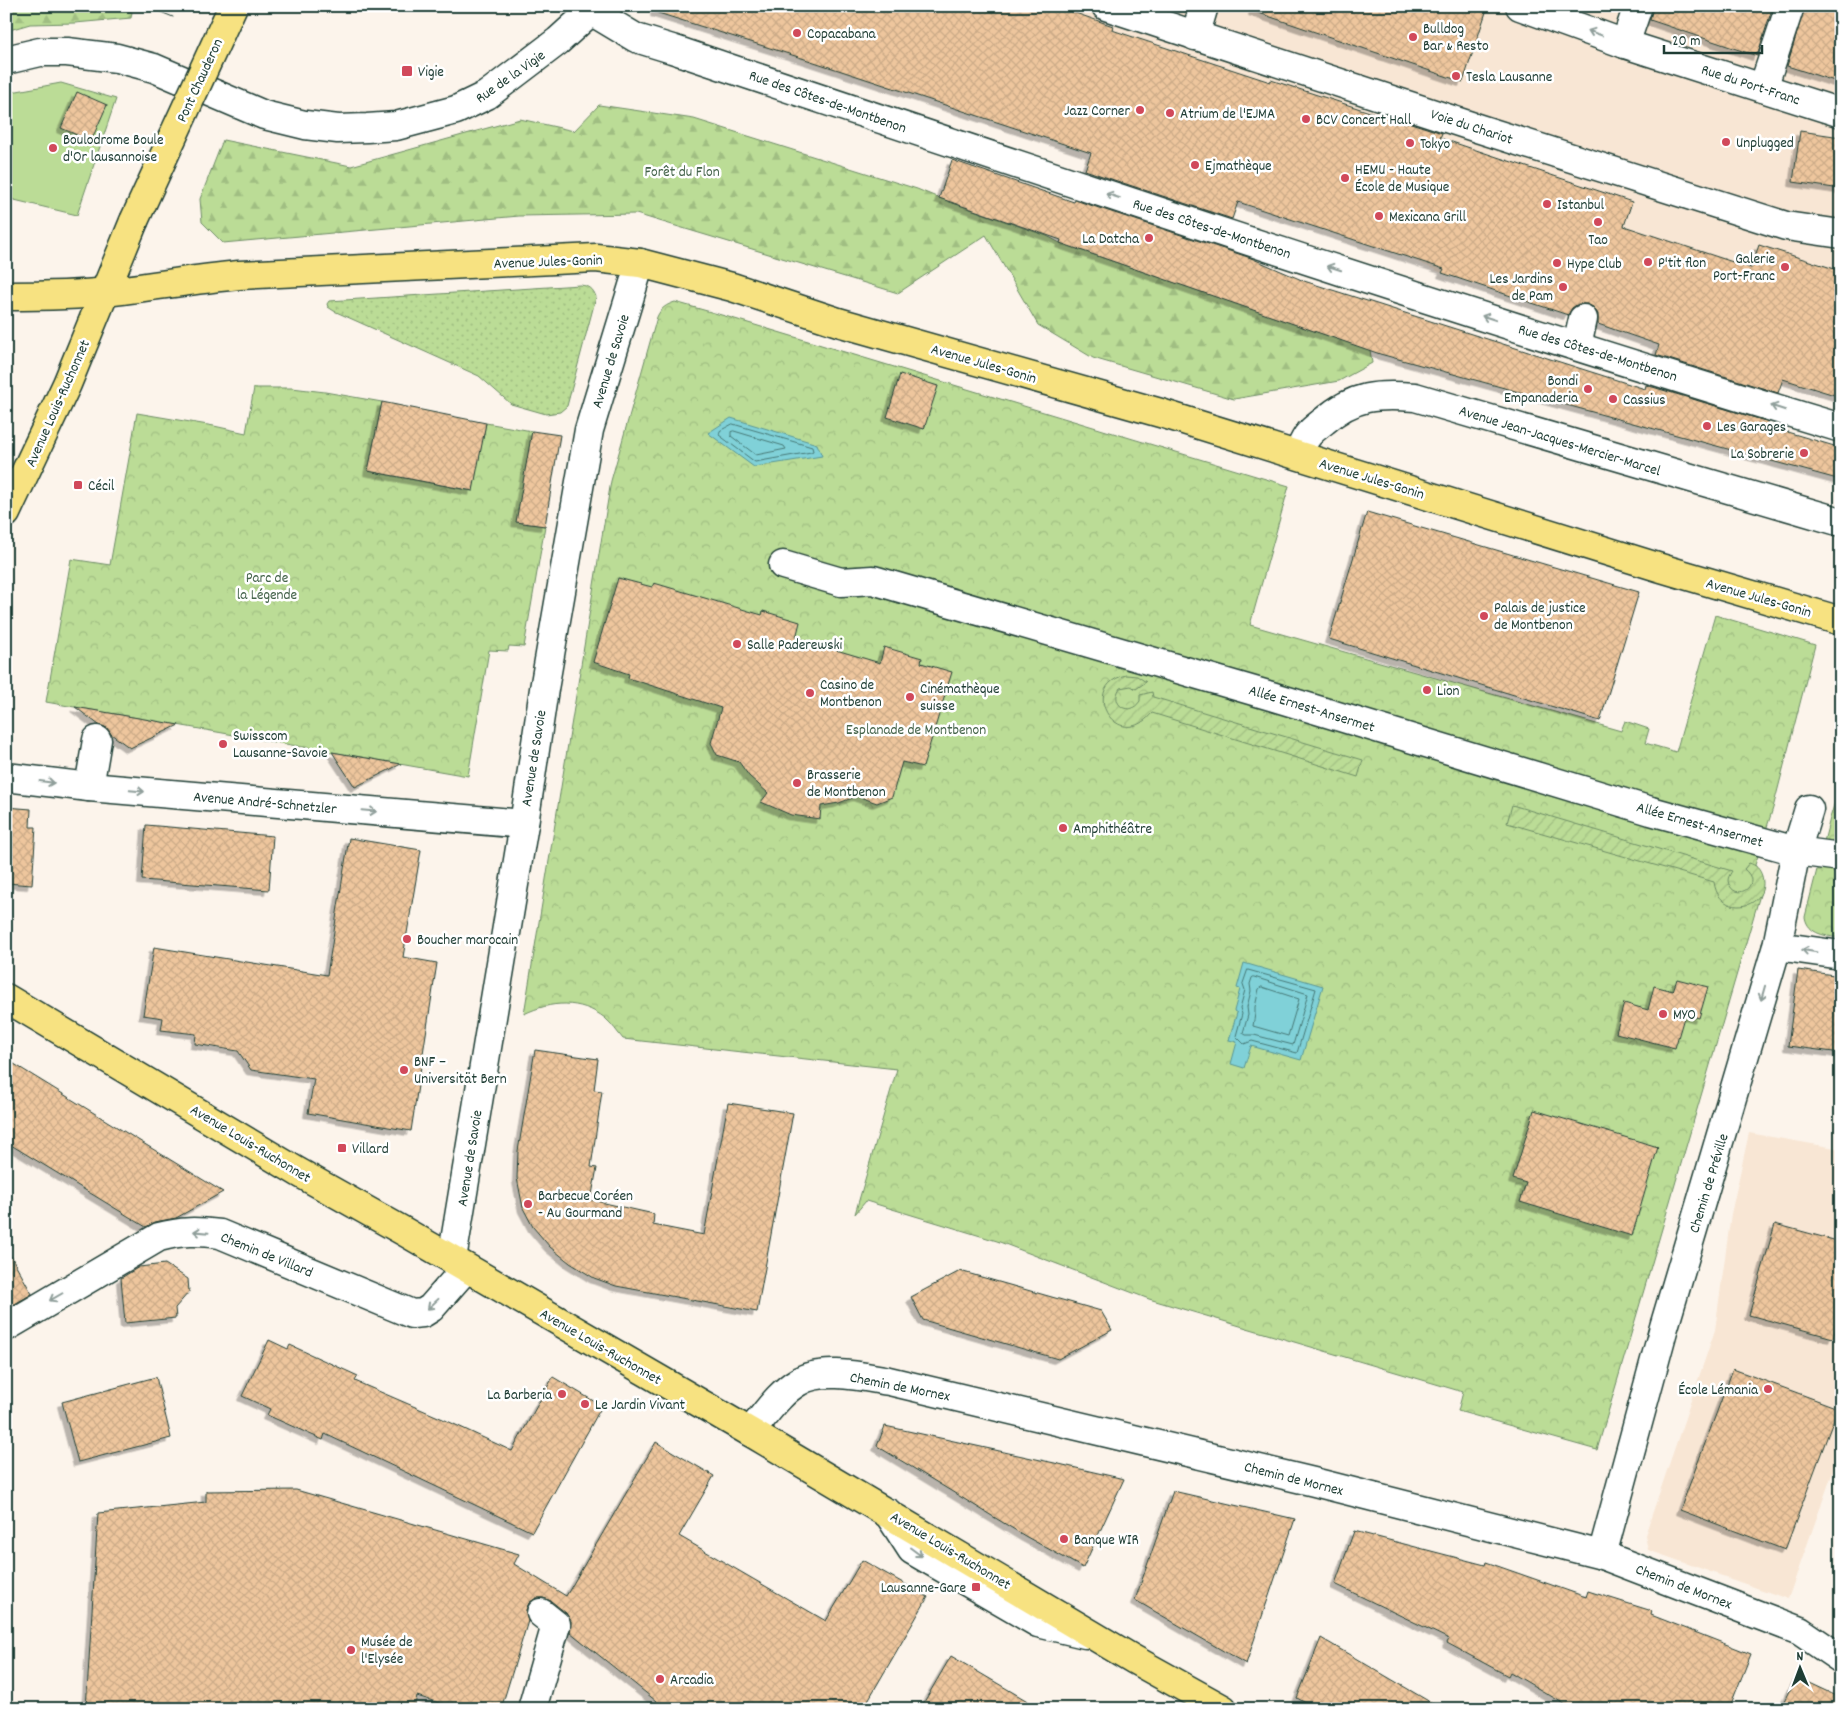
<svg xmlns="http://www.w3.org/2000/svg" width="1847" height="1715" viewBox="0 0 1847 1715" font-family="Dekko,sans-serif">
  <defs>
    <pattern id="grass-dots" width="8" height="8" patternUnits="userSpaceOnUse" patternTransform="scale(1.25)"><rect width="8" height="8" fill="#bbdc96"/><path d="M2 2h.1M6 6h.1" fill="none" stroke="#a0be82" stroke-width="1.8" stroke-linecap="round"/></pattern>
    <pattern id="forest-firs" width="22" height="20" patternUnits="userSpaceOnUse" patternTransform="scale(1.25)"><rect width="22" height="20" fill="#bbdc96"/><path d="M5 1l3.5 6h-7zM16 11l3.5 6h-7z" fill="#a0be82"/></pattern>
    <pattern id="park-crowns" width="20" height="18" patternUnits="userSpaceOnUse" patternTransform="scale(1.25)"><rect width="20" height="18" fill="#bbdc96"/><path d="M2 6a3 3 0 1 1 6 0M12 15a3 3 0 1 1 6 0" fill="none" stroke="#a0be82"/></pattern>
    <pattern id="garden-furrows" width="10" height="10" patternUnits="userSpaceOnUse" patternTransform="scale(1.25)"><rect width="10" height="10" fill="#bbdc96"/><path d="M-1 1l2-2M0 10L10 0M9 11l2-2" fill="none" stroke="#a0be82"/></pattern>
    <pattern id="building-cross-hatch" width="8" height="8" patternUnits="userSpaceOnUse" patternTransform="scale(1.25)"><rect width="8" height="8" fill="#eec69d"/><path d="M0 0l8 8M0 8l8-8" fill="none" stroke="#ccab88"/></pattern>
    <filter id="shadow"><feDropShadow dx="-4.5" dy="4.5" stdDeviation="0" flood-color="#0004"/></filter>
  </defs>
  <rect width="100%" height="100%" fill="#fcf4eb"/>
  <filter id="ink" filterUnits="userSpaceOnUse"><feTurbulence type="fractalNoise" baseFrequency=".02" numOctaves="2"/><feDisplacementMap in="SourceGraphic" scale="10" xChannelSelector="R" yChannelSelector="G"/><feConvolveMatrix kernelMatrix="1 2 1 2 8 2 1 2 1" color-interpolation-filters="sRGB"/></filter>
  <g filter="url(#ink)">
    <g fill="#f8e6d4">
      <path d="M676 6H1841V397L1805 386 1782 383 1704 359 1442 273 1402 255 1093 153 673 18Z"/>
      <path d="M1749 1133 1841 1149V1449L1788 1599 1648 1550 1645 1535 1715 1330 1731 1214Z"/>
    </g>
    <path fill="url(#grass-dots)" stroke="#6d8c65" d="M580 285C589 286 593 288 596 297L567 406 560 412 546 414 511 404 479 376 334 311 328 307 327 304 329 301Z"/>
    <g fill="url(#forest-firs)" stroke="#6d8c65">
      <path d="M6 6H115L132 12 131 18 75 23 30 24 6 31Z"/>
      <path d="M599 105 694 119 917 189 939 198 1047 236 1060 243 1370 350 1372 363 1339 381 1234 399 1093 358 1038 325 986 235 898 293 636 214 519 216 223 243 202 222 200 199 223 140 351 166 520 119 574 131Z"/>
    </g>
    <g fill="url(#park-crowns)" stroke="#6d8c65">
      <path d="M675 302 725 316 1289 486 1250 625 1621 731 1625 721 1649 729 1645 743 1676 752 1715 615 1815 645 1773 808 1755 865 1762 879V888L1597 1450 1458 1411 1463 1392 1149 1299 997 1241 866 1201 855 1214 897 1069 623 1039C618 1033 612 1024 605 1018 580 999 551 1001 524 1014L611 481 657 317C661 308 666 305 675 302Z"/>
      <path d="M254 388H292L325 392 382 402 368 471 472 491 486 423 532 431 517 522 545 526 524 647 509 646 508 651 489 650 468 776 46 702 71 559 110 565 137 413 214 426 246 433Z"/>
      <path d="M1841 783V938C1827 936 1808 935 1805 917L1830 818Z"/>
    </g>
    <g fill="url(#garden-furrows)" stroke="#6d8c65">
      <path d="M1126 675 1137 676 1146 682 1136 689 1131 686 1120 688C1109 704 1129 718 1140 701V695L1152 692 1153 697 1363 760 1358 777 1152 713C1117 755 1077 686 1126 675Z"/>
      <path d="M1512 805 1732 871C1729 876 1726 880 1730 886 1738 901 1763 884 1744 869L1749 863C1756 865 1760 869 1762 876 1771 909 1719 920 1714 882L1507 823Z"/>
    </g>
    <path fill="#bbdc96" stroke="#6d8c65" d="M61 83 116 99 77 215 6 198V93Z"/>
    <g fill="#80d1d8" stroke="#599696">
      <path d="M731 418 817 444 822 456 754 467 708 433Z"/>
      <path d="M1244 963 1323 986 1301 1060 1251 1046 1244 1068 1231 1064 1237 1042 1229 1040 1237 1013 1234 1011 1240 989 1237 988Z"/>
    </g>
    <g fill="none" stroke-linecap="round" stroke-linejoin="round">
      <g stroke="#467876" stroke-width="1">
        <path d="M733 424 812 447 813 451 811 452 755 462 719 435 720 431Z"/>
        <path d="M734 431 784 446 786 449 756 455 731 436V432Z"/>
        <path d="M1248 970 1316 989 1297 1053 1252 1041 1244 1044 1236 1036 1242 1014 1240 1008 1245 990 1243 984Z"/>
        <path d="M1254 977 1308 994 1293 1045 1254 1035H1246L1243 1033 1248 1015 1247 1007 1251 991 1250 984 1252 978Z"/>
        <path d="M1262 987 1299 999 1288 1036 1253 1026 1255 1014V1007L1259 989Z"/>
      </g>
    </g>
    <g fill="url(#building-cross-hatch)" stroke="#1f3d34" filter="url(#shadow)">
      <path d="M656 6H1055L1113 26 1112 30 1270 82 1271 80 1379 115 1380 113 1442 133 1440 138 1632 202 1624 226 1751 268 1759 245 1841 271V397L1783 379 1778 393 1656 355 1659 345 1598 324V314L1593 307 1587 304H1578L1572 308 1568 315 1442 273 1444 269 1238 202 1232 219 1114 180 1085 170 1091 153 808 60 655 12Z"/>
      <path d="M1254 6H1488L1463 82 1253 11Z"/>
      <path d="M1653 6H1773L1757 56 1650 20Z"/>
      <path d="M1805 6H1841V83L1787 66Z"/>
      <path d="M77 92 107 105 91 141 61 128Z"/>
      <path d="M1800 131 1841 137V189L1793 182Z"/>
      <path d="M952 160 1074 202 1075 200 1251 258 1304 281 1645 389 1646 385 1769 422 1767 426 1841 448V480L1380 354 1060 243 1061 240 939 198Z"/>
      <path d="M900 374 938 386 924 429 887 417Z"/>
      <path d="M382 402 486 423 473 491 368 471Z"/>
      <path d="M532 431 560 435 545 526 516 522Z"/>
      <path d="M1367 512 1639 592 1600 721 1329 639Z"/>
      <path d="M618 578 652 587 654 583 762 615 763 611 800 622 796 638 880 663 884 647 922 658 921 663 952 672 923 767 902 762 892 797 877 803 857 796 839 803 821 806 820 819 791 815 761 802 768 793 749 776 739 762 717 755 711 743 721 708 628 678 629 674 593 662Z"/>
      <path d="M75 707 179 725 130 748 111 734 107 728 99 725Z"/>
      <path d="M332 752 401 764 355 787Z"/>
      <path d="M6 807 31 809 30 827H36L32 885 6 883Z"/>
      <path d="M146 825 273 836 269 890 142 880Z"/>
      <path d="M349 838 421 850 403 957 437 963 411 1131 308 1113 314 1079 251 1070 238 1051 195 1044 196 1034 161 1030 163 1018 143 1015 154 947 327 975Z"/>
      <path d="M1798 970 1841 976V1053L1788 1046Z"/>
      <path d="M1677 979 1708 987 1699 1018 1685 1014 1675 1048 1616 1033 1624 1003 1648 1010 1654 986 1673 991Z"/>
      <path d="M535 1050 598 1059 594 1090 602 1091 591 1167 597 1168 591 1200 654 1214 653 1225 704 1235 728 1103 793 1113 757 1312 616 1286 594 1278 570 1263 550 1247 533 1227 523 1208 517 1178 518 1151Z"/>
      <path d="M6 1059 89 1110 223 1192 176 1218 155 1222 146 1227 6 1142Z"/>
      <path d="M1534 1110 1658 1147 1632 1236 1520 1202 1526 1183 1513 1179Z"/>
      <path d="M1775 1224 1841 1242V1309L1833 1338 1749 1315Z"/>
      <path d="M6 1247 32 1294 6 1309Z"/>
      <path d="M165 1264 188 1279 189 1292 175 1308 176 1318 125 1323 121 1278 139 1267Z"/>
      <path d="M960 1271 1101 1311 1112 1330 1058 1359 923 1320 911 1297Z"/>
      <path d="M269 1340 288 1349 290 1345 358 1376 355 1381 443 1419 512 1451 553 1377 602 1406 532 1532 325 1434 323 1440 267 1415 270 1409 242 1396Z"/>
      <path d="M1733 1369 1838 1408 1785 1550 1680 1510Z"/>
      <path d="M156 1377 171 1438 78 1462 62 1402Z"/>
      <path d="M885 1426 1059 1464 1124 1479 1083 1568 1025 1536 877 1446Z"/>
      <path d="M656 1442 714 1476 679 1536 753 1579 826 1621 862 1560 928 1597 863 1709H666L570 1632 571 1621 566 1613 551 1601 543 1598H536L529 1603 526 1610 528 1621 501 1709H458L417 1696 414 1709H86L98 1513 206 1502V1491L296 1490 519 1554 514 1564 566 1596Z"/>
      <path d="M1173 1491 1295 1519 1246 1664 1135 1600Z"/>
      <path d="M1354 1531 1485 1565 1486 1562 1586 1597 1588 1591 1652 1611 1651 1615 1751 1654 1729 1709H1573L1510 1672 1508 1676 1447 1643 1449 1639 1335 1584Z"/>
      <path d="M1321 1638 1442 1709H1316L1297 1698Z"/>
      <path d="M951 1656 1041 1709H920Z"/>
      <path d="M1796 1677 1841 1698V1709H1780Z"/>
    </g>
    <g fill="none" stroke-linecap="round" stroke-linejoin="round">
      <g stroke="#1f3d34" stroke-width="31">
        <g id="minor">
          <path d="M1106 6 1480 129 1786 226 1841 234"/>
          <path d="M1520 6 1625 44 1841 113"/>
          <path d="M591 11 636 38 672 49C1060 179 1449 310 1841 428"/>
          <path d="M1195 36 1204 6"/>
          <path d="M1625 44 1638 6"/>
          <path d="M6 60 40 52H67L117 58 154 68 264 115 305 125 338 129 367 128 396 126 456 110 487 95 558 41 591 11 594 6"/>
          <path d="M1763 88 1790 6"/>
          <path d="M1577 346 1583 319"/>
          <path d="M1298 455C1301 448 1304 439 1309 434 1313 429 1319 425 1324 421 1354 395 1377 394 1415 397L1841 522"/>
          <path d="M783 565 841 582 873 580 1271 696 1651 811 1796 851 1841 857"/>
          <path d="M6 777 89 787 524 824"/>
          <path d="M89 787 97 740"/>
          <path d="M1777 946 1841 955"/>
          <path d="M452 1259 524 824 544 689 589 430 640 263"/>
          <path d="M6 1327 159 1237C182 1231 196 1231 220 1234L412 1314 423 1313 431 1308 466 1268"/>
          <path d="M750 1432C765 1415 779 1393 798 1382 821 1367 864 1377 889 1381L1314 1482 1602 1555 1800 1631 1841 1659"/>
          <path d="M888 1513 912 1550 1038 1623 1085 1634"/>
          <path d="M1602 1555 1664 1327 1777 946 1796 851 1809 809"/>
          <path d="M532 1709 556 1625 541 1613"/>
        </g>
      </g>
      <g stroke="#1f3d34" stroke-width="31">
        <g id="major">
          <path d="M6 296C39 296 73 296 106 292 151 287 195 279 239 275L596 258 640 263 732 287 838 322 1164 414 1661 568 1841 621"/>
          <path d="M6 513 67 384 134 221"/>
          <path d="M6 998 298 1172 405 1232 750 1432 1133 1659 1223 1709"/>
        </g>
      </g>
      <use href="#minor" stroke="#fff" stroke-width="28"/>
      <use href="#major" stroke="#f7e281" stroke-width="28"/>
      <path stroke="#1f3d34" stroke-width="1" d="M146 6 173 17"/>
      <g stroke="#1f3d34" stroke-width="31" stroke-linecap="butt">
        <path id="major-bridge" d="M134 221 233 6"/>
      </g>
      <use href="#major-bridge" stroke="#f7e281" stroke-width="28"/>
    </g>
    <defs><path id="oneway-shaft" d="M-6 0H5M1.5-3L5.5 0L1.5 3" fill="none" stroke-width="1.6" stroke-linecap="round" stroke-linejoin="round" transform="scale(1.25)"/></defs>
    <g stroke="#8f9e9a">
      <use href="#oneway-shaft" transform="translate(1595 33) rotate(-160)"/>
      <use href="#oneway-shaft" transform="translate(1113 196) rotate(-162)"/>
      <use href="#oneway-shaft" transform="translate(1334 268) rotate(-162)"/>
      <use href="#oneway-shaft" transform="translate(1489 318) rotate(-162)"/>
      <use href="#oneway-shaft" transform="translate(1778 408) rotate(-162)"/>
      <use href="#oneway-shaft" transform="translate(47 782) rotate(7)"/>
      <use href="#oneway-shaft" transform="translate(137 791) rotate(5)"/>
      <use href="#oneway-shaft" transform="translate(369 811) rotate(5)"/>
      <use href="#oneway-shaft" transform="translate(1809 951) rotate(-171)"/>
      <use href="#oneway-shaft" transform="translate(1763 993) rotate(106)"/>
      <use href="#oneway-shaft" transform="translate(201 1232) rotate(-175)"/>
      <use href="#oneway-shaft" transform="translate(56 1297) rotate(150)"/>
      <use href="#oneway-shaft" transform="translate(433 1304) rotate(137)"/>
      <use href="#oneway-shaft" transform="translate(916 1552) rotate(37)"/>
    </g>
  </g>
  <g fill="#d1495b" stroke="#fff" stroke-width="2">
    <circle cx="797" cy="33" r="5"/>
    <circle cx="1413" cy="37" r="5"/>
    <rect x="401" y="65" width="12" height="12" rx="2.5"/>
    <circle cx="1456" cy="76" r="5"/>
    <circle cx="1140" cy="110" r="5"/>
    <circle cx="1170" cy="113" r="5"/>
    <circle cx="1306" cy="119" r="5"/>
    <circle cx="1726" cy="142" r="5"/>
    <circle cx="1410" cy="143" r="5"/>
    <circle cx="53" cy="148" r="5"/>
    <circle cx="1195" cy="165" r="5"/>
    <circle cx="1345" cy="178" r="5"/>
    <circle cx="1547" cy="204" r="5"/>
    <circle cx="1379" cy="216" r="5"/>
    <circle cx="1598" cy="222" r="5"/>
    <circle cx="1149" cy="238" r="5"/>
    <circle cx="1648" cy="262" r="5"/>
    <circle cx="1557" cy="263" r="5"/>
    <circle cx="1785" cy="267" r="5"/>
    <circle cx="1563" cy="287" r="5"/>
    <circle cx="1588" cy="389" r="5"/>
    <circle cx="1613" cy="399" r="5"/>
    <circle cx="1707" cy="426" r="5"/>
    <circle cx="1804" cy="453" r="5"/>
    <rect x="73" y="480" width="10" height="10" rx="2.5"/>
    <circle cx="1484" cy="616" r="5"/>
    <circle cx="737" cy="644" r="5"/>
    <circle cx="1427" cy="690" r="5"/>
    <circle cx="810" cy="693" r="5"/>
    <circle cx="910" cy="697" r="5"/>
    <circle cx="223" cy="744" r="5"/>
    <circle cx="797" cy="783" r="5"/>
    <circle cx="1063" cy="828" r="5"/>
    <circle cx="407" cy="939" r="5"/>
    <circle cx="1663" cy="1014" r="5"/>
    <circle cx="404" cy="1070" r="5"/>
    <rect x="337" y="1143" width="10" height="10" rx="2.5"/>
    <circle cx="528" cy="1204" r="5"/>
    <circle cx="1768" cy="1389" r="5"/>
    <circle cx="562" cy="1394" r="5"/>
    <circle cx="585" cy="1404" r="5"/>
    <circle cx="1064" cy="1539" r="5"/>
    <rect x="971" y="1582" width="10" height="10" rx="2.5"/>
    <circle cx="351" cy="1650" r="5"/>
    <circle cx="660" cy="1679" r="5"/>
  </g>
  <g text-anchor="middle" stroke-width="5" stroke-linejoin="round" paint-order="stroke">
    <g font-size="15" fill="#1f3d34" stroke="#fff" text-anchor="start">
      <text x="1423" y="33">Bulldog<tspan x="1423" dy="17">Bar &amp; Resto</tspan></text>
      <text x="807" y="38">Copacabana</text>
      <text x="418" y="76">Vigie</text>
      <text x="1466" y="81">Tesla Lausanne</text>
      <text x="1130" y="115" text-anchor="end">Jazz Corner</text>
      <text x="1180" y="118">Atrium de l'EJMA</text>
      <text x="1316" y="124">BCV Concert Hall</text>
      <text x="63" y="144">Boulodrome Boule<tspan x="63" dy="17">d'Or lausannoise</tspan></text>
      <text x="1736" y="147">Unplugged</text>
      <text x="1420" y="148">Tokyo</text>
      <text x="1205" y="170">Ejmathèque</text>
      <text x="1355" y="174">HEMU - Haute<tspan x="1355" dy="17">École de Musique</tspan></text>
      <text x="1557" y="209">Istanbul</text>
      <text x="1389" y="221">Mexicana Grill</text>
      <text x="1139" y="243" text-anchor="end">La Datcha</text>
      <text x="1598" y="244" text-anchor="middle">Tao</text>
      <text x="1775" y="263" text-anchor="end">Galerie<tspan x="1775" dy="17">Port-Franc</tspan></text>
      <text x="1658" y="267">P'tit flon</text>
      <text x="1567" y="268">Hype Club</text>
      <text x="1553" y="283" text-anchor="end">Les Jardins<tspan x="1553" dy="17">de Pam</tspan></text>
      <text x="1578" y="385" text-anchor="end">Bondi<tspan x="1578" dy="17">Empanaderia</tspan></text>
      <text x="1623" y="404">Cassius</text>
      <text x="1717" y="431">Les Garages</text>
      <text x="1794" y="458" text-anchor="end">La Sobrerie</text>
      <text x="88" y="490">Cécil</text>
      <text x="1494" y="612">Palais de justice<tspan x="1494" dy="17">de Montbenon</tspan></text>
      <text x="747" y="649">Salle Paderewski</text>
      <text x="820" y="689">Casino de<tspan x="820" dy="17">Montbenon</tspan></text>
      <text x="920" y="693">Cinémathèque<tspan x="920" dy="17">suisse</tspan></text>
      <text x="1437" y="695">Lion</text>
      <text x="233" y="740">Swisscom<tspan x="233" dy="17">Lausanne-Savoie</tspan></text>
      <text x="807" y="779">Brasserie<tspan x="807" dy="17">de Montbenon</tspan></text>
      <text x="1073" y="833">Amphithéâtre</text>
      <text x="417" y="944">Boucher marocain</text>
      <text x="1673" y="1019">MYO</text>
      <text x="414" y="1066">BNF –<tspan x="414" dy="17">Universität Bern</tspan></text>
      <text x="352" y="1153">Villard</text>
      <text x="538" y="1200">Barbecue Coréen<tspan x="538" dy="17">- Au Gourmand</tspan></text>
      <text x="1758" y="1394" text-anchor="end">École Lémania</text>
      <text x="552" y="1399" text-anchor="end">La Barberia</text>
      <text x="595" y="1409">Le Jardin Vivant</text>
      <text x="1074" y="1544">Banque WIR</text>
      <text x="966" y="1592" text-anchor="end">Lausanne-Gare</text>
      <text x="361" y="1646">Musée de<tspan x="361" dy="17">l'Elysée</tspan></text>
      <text x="670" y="1684">Arcadia</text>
    </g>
    <g font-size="15" fill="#1f3d34" stroke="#fff">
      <text transform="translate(510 76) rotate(-35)" y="5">Rue de la Vigie</text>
      <text transform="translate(199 80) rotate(-65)" y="5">Pont Chauderon</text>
      <text transform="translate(1751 84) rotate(18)" y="5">Rue du Port-Franc</text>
      <text transform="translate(828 101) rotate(19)" y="5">Rue des Côtes-de-Montbenon</text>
      <text transform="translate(1472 126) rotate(18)" y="5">Voie du Chariot</text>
      <text transform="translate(1212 228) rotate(18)" y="5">Rue des Côtes-de-Montbenon</text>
      <text transform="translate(548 261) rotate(-2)" y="5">Avenue Jules-Gonin</text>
      <text transform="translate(1598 352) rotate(17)" y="5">Rue des Côtes-de-Montbenon</text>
      <text transform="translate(610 361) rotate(-73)" y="5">Avenue de Savoie</text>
      <text transform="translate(984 363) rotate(16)" y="5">Avenue Jules-Gonin</text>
      <text transform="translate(57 403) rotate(-66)" y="5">Avenue Louis-Ruchonnet</text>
      <text transform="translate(1560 440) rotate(17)" y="5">Avenue Jean-Jacques-Mercier-Marcel</text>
      <text transform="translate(1372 478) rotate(17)" y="5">Avenue Jules-Gonin</text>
      <text transform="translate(1759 597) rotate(16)" y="5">Avenue Jules-Gonin</text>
      <text transform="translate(1312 708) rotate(17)" y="5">Allée Ernest-Ansermet</text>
      <text transform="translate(533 758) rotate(-81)" y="5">Avenue de Savoie</text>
      <text transform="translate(265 802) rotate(5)" y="5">Avenue André-Schnetzler</text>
      <text transform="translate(1700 824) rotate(16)" y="5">Allée Ernest-Ansermet</text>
      <text transform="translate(251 1143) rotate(31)" y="5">Avenue Louis-Ruchonnet</text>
      <text transform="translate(469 1158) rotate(-81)" y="5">Avenue de Savoie</text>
      <text transform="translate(1708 1183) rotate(-73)" y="5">Chemin de Préville</text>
      <text transform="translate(267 1254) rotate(22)" y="5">Chemin de Villard</text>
      <text transform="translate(601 1346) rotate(30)" y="5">Avenue Louis-Ruchonnet</text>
      <text transform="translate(900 1386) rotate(11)" y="5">Chemin de Mornex</text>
      <text transform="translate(1294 1478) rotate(14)" y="5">Chemin de Mornex</text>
      <text transform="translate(951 1550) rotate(31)" y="5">Avenue Louis-Ruchonnet</text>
      <text transform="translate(1684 1586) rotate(21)" y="5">Chemin de Mornex</text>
    </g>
    <g font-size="15" fill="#46654c" stroke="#fff">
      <text x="682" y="176">Forêt du Flon</text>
      <text x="267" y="582">Parc de<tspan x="267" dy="17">la Légende</tspan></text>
      <text x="916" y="734">Esplanade de Montbenon</text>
    </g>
  </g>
  <rect width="1847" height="1715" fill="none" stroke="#fff" stroke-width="25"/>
  <rect x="12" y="12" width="1822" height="1690" fill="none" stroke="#1f3d34" stroke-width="2" filter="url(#ink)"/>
  <g transform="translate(1800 1668) rotate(359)" stroke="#ffffff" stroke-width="4" paint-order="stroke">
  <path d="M0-4L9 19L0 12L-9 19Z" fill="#1f3d34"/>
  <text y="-8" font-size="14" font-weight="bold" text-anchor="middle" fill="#1f3d34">N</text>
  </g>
  <path d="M1664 45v8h98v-8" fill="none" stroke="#1f3d34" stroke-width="2.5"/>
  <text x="1672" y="45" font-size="15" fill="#1f3d34" stroke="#ffffff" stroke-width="4" paint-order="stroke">20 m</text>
</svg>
